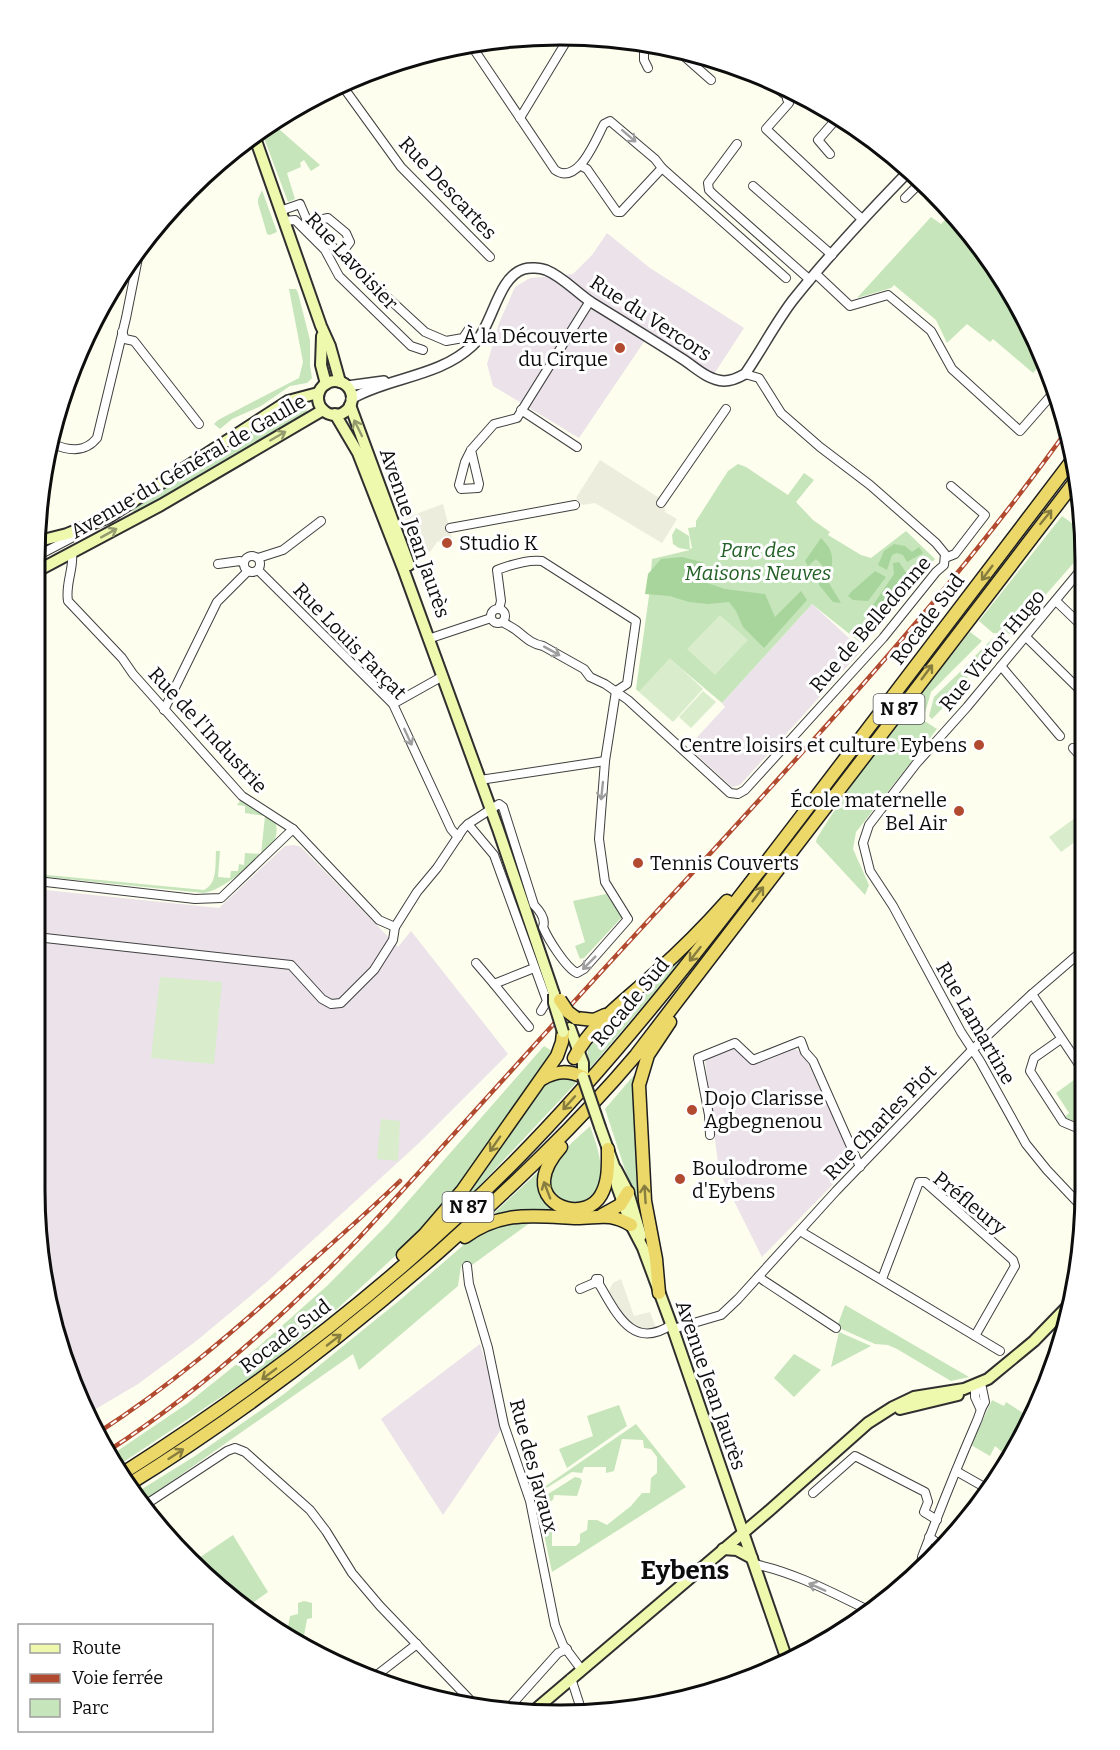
<svg xmlns="http://www.w3.org/2000/svg" width="1120" height="1750" viewBox="0 0 1120 1750" font-family="Bitter,serif">
  <rect width="100%" height="100%" fill="#fdfeee"/>
  <g fill="#ebe2ea">
    <path d="M607 233 650 268 744 328 714 374 650 333 579 438 493 386 487 364 499 323 515 287 530 278 573 274 592 255Z"/>
    <path d="M812 604 862 650 740 785 732 787 688 747 725 707 722 703Z"/>
    <path d="M294 845 301 847 398 947 411 931 508 1054 419 1143 267 1282 195 1342 138 1384 89 1413 62 1359 35 1190 36 889 219 908 285 846Z"/>
    <path d="M734 1046 753 1065 793 1048 803 1053 849 1149V1160L845 1172 762 1257 719 1171 705 1061Z"/>
    <path d="M480 1344 504 1425 443 1515 381 1419Z"/>
  </g>
  <g fill="#c6e5bb">
    <path d="M272 123 320 165 311 171 304 160 300 163 301 167 287 173 295 199 288 202 261 130Z"/>
    <path d="M262 190 277 232 270 235 267 234 258 203V199Z"/>
    <path d="M949 216 978 243 1031 328 1044 361 1033 373 993 339 990 342 967 324 947 343 936 320 894 285 891 288 857 298 931 217 941 224Z"/>
    <path d="M289 289H296L298 293 310 340V365L312 378 307 383 290 386 261 406 232 419 220 429 214 424 218 420 299 378 303 362Z"/>
    <path d="M303 400 308 409 306 410 309 414 210 473 206 471 134 514 131 509 152 494 291 404Z"/>
    <path d="M738 464 746 467 788 495 804 473 814 480 796 502 813 520 830 532 828 535 861 555 871 558 906 531 935 559 862 644 812 604 722 703 670 659 639 692 636 689 649 596 652 559 690 550 679 548 673 544 672 535 676 528 689 536 690 549 692 548 688 528 696 527V521L728 471Z"/>
    <path d="M1062 516 1084 532V551L1015 630V634L993 633 979 621Z"/>
    <path d="M970 632 982 641 931 692 923 720 937 729 856 832 853 849 869 885 865 895 816 842 817 838C862 765 917 698 970 632Z"/>
    <path d="M992 639 1010 640 976 678 964 667Z"/>
    <path d="M961 671 970 680 932 719 929 716 934 697Z"/>
    <path d="M240 801 272 819 276 824C277 831 277 837 273 842 262 858 222 891 204 893L37 876V874L204 890C218 883 215 865 216 851H220L218 877 230 878 231 871H238L239 864 244 865 245 853 261 854 265 816 245 813V806L237 805Z"/>
    <path d="M606 894 622 917 584 958 580 959 575 946 585 942 573 901Z"/>
    <path d="M708 930 590 1068C585 1051 588 1046 597 1031Z"/>
    <path d="M544 1046 552 1051 487 1147 453 1194 415 1238 337 1309 260 1371 116 1467 110 1456 188 1403 258 1347 328 1285 388 1224Z"/>
    <path d="M635 1074 644 1215 643 1224 605 1109Z"/>
    <path d="M1081 1075 1082 1124 1080 1125 1068 1122 1065 1117 1069 1113 1056 1093Z"/>
    <path d="M559 1076 573 1077 576 1083 455 1212 451 1209 546 1082Z"/>
    <path d="M590 1126C599 1152 606 1169 595 1196 590 1198 583 1203 577 1204 560 1206 546 1190 550 1173 555 1155 577 1139 590 1126Z"/>
    <path d="M538 1172 540 1190 563 1212 530 1210 491 1216Z"/>
    <path d="M526 1219 531 1222 472 1265 461 1266 458 1286 359 1370 353 1354 142 1502 134 1494 195 1456 284 1394 400 1300 467 1242 493 1227Z"/>
    <path d="M845 1305 969 1377 951 1381 897 1349 888 1345 875 1344 837 1327Z"/>
    <path d="M839 1332 871 1346 831 1367Z"/>
    <path d="M794 1354 821 1370 794 1397 774 1378Z"/>
    <path d="M992 1400 1004 1406 1006 1402 1029 1417 1006 1455 995 1446 990 1456 971 1445Z"/>
    <path d="M619 1405 627 1426 567 1468 559 1449 593 1436 587 1416Z"/>
    <path d="M636 1424 686 1487 552 1572 537 1501 575 1477 580 1478 582 1481 577 1496 554 1495 553 1500 548 1502V1524L552 1531V1546H576L580 1542V1534L587 1530 588 1520H597L607 1525 631 1506 642 1493H650L651 1478 657 1473V1457L651 1449 644 1448 643 1440 622 1439 614 1471 606 1473V1467H584L582 1473 572 1472 537 1494H534Z"/>
    <path d="M233 1535 268 1592 244 1609 196 1560Z"/>
    <path d="M304 1601 312 1603V1618L307 1619 304 1636 315 1647 287 1632 290 1616 298 1614V1603Z"/>
  </g>
  <g fill="#a7d59b">
    <path d="M821 538C837 554 832 562 829 583L841 603 833 602 819 585 820 577 824 567 816 559 808 566 805 561Z"/>
    <path d="M894 544 905 546 912 552 919 547 923 553 907 562 903 555 897 553 892 555 887 570 878 565 884 551Z"/>
    <path d="M682 557 705 563 701 581 725 589 765 594 775 617 801 591 807 600 764 648 743 627 736 611 729 602 708 604 689 602 670 596 645 594 648 574 661 559Z"/>
    <path d="M899 562 911 580 913 587 887 617 874 619 871 608 894 574 893 563Z"/>
    <path d="M875 571 886 577 868 601 853 600 848 596 851 592Z"/>
  </g>
  <g fill="#d9edcc">
    <path d="M720 615 748 640 715 675 687 649Z"/>
    <path d="M670 658 703 689 673 722 639 692Z"/>
    <path d="M703 691 716 702 691 728 679 717Z"/>
    <path d="M1075 818 1083 829V836L1061 852 1049 837Z"/>
    <path d="M160 977 222 982 214 1064 151 1058Z"/>
    <path d="M381 1119 400 1121 398 1161 377 1159Z"/>
  </g>
  <g fill="#ededde">
    <path d="M600 460 664 501 665 512 677 519 662 543 595 503 582 505 576 498Z"/>
    <path d="M443 504 452 538 437 542 430 552 419 547 417 548 405 518Z"/>
    <path d="M621 1279 634 1316 650 1312 656 1328 647 1330 639 1328 631 1325 622 1317 607 1294 613 1283Z"/>
  </g>
  <g fill="none" stroke-linecap="round" stroke-linejoin="round">
    <g stroke="#404040" stroke-width="10">
      <g id="minor">
        <path d="M644 43V60L648 68"/>
        <path d="M471 45 555 170C578 186 595 141 604 124L610 121 655 159 662 168"/>
        <path d="M677 50 711 80"/>
        <path d="M341 84 401 167 490 257"/>
        <path d="M778 89 788 97 793 91"/>
        <path d="M788 97 787 99 789 103 766 129 863 220"/>
        <path d="M520 118 569 37"/>
        <path d="M737 144 708 183 709 190 714 195 810 280"/>
        <path d="M830 154 818 140 839 116"/>
        <path d="M581 166 587 169 617 212H621L662 168 786 278"/>
        <path d="M753 186 832 255"/>
        <path d="M905 198 922 181"/>
        <path d="M280 211 300 204 309 225 425 332 446 341 463 338 469 329"/>
        <path d="M284 221 295 220 325 250 339 276 411 346 423 350"/>
        <path d="M312 227 319 220 328 218 346 233 350 242 341 254"/>
        <path d="M816 274 850 306 888 295 931 331 952 369 1020 431 1055 391"/>
        <path d="M122 332 125 339 134 341 199 424"/>
        <path d="M521 410 577 447"/>
        <path d="M53 444C69 451 85 453 97 438L126 318 139 253"/>
        <path d="M471 450 479 484 478 488 461 489 459 485 465 462 471 450 494 424 517 418 590 301"/>
        <path d="M661 503 726 409"/>
        <path d="M450 528 575 505"/>
        <path d="M72 553C74 569 65 584 68 601L122 658 133 674 242 796 293 829 379 920 395 927"/>
        <path d="M39 555 79 534"/>
        <circle cx="252" cy="564" r="8"/>
        <path d="M258 558 283 550 321 521"/>
        <path d="M945 558 955 554 985 515 951 486"/>
        <path d="M218 564 240 561 243 563"/>
        <path d="M258 570 393 704 451 829 458 837"/>
        <path d="M1056 601 1084 628"/>
        <circle cx="498" cy="616" r="7"/>
        <path d="M499 609 501 601 497 570C510 565 527 559 542 561L636 621 627 684 616 691"/>
        <path d="M503 622C507 625 512 627 516 630 525 637 531 644 543 646L584 669 590 677 605 684 628 700 730 793 738 794 745 790 883 638 936 572 944 565 945 554 936 543 870 485 820 447 781 413 759 378 745 374"/>
        <path d="M1026 637 1084 694"/>
        <path d="M428 639 491 618"/>
        <path d="M1001 666 1060 736"/>
        <path d="M393 704 443 676"/>
        <path d="M164 710 217 602 248 571"/>
        <path d="M1073 748 1083 759"/>
        <path d="M480 780 605 761"/>
        <path d="M468 824 494 855 547 1001 541 1011"/>
        <path d="M37 881 195 899 221 898 293 829"/>
        <path d="M36 937 291 965 322 999 331 1004 341 1003 374 970 393 940 395 927 417 892 437 868 463 829 468 824 499 804 503 807 534 905C540 911 546 919 543 927 548 939 566 968 577 973L584 969 628 919 605 882 599 839 605 761 616 691"/>
        <path d="M476 963 494 984"/>
        <path d="M1032 994 1082 1069"/>
        <path d="M529 1027 494 984 534 968"/>
        <path d="M1061 1039 1034 1058 1030 1071 1063 1122 1082 1130"/>
        <path d="M710 1135 709 1115 698 1058 735 1043 753 1060 801 1041 805 1052 813 1061 860 1167"/>
        <path d="M1081 1206 1047 1170 1026 1144 980 1061 961 1032 893 906 870 871 863 843 869 825 916 764 967 707 1084 566"/>
        <path d="M800 1231 975 1336 1015 1266 1013 1260 925 1182H919L882 1279"/>
        <path d="M467 1266 469 1284 488 1348 504 1425 530 1501 555 1625 563 1645 581 1669"/>
        <path d="M759 1276 763 1280 836 1328"/>
        <path d="M599 1284 595 1283 596 1279H599V1284C616 1312 632 1351 671 1325"/>
        <path d="M580 1289 594 1283"/>
        <path d="M673 1329 721 1315 738 1299 836 1191 972 1050 1032 994 1082 951"/>
        <path d="M975 1336 1000 1351"/>
        <path d="M975 1385V1397L980 1408"/>
        <path d="M956 1471 986 1488"/>
        <path d="M813 1493 855 1456 925 1492 928 1502 924 1512 937 1520"/>
        <path d="M145 1505 227 1451 235 1448 245 1452 310 1510 326 1531 352 1573 380 1606 474 1704"/>
        <path d="M929 1537 943 1547"/>
        <path d="M754 1564C794 1572 833 1593 870 1611"/>
        <path d="M921 1567 922 1557C939 1512 957 1467 976 1423 980 1415 980 1409 985 1402L981 1383"/>
        <path d="M373 1678 417 1644"/>
        <path d="M571 1678 581 1709"/>
        <path d="M506 1711 558 1653 567 1649"/>
      </g>
    </g>
    <g stroke="#404040" stroke-width="12">
      <g id="tertiary">
        <path d="M347 386 384 381"/>
        <path d="M351 399C389 377 439 377 472 346 493 327 497 277 524 269 530 267 540 268 546 270 563 277 576 292 591 302 622 321 653 340 684 360 696 368 708 380 724 381 732 381 738 378 745 374 761 351 776 322 793 300 829 255 870 211 911 169"/>
      </g>
    </g>
    <g stroke="#2f2f2f" stroke-width="14">
      <g id="secondary">
        <path d="M254 135 321 326 330 346 340 382"/>
        <path d="M322 336 321 365 326 384"/>
        <circle cx="335" cy="398" r="17"/>
        <path d="M350 405 409 565"/>
        <path d="M335 414 358 453 404 571 498 829 554 994"/>
        <path d="M39 541 67 534 109 517 288 401 318 393"/>
        <path d="M39 570 161 505 323 410"/>
        <path d="M570 1028 583 1063V1077"/>
        <path d="M600 1127 614 1166 617 1186 631 1225 643 1248 673 1329 786 1657"/>
        <path d="M616 1169 628 1192 641 1236"/>
        <path d="M900 1409 958 1395"/>
        <path d="M723 1549 737 1550 752 1558"/>
        <path d="M530 1714 770 1510 868 1423 893 1407 914 1397 964 1389 988 1379 1034 1341 1068 1306"/>
      </g>
    </g>
    <g stroke="#1e1e1e" stroke-width="15">
      <g id="trunk">
        <path d="M576 1018 594 1020 605 1015"/>
        <path d="M574 1058C592 1023 626 1000 654 974 680 951 704 927 727 901"/>
        <path d="M542 1079C556 1071 568 1070 583 1077"/>
        <path d="M561 1147C553 1156 545 1167 544 1180 542 1210 587 1220 601 1195 609 1181 608 1165 608 1149"/>
        <path d="M602 1215 620 1205 628 1192"/>
        <path d="M465 1237C502 1210 534 1216 577 1218 599 1218 609 1212 631 1225"/>
        <path d="M403 1255 425 1234 462 1191 557 1056 562 1042 563 1032"/>
        <path d="M659 1293 656 1259 645 1201 639 1085 648 1055 670 1022"/>
        <path d="M120 1475C263 1384 397 1281 516 1160 620 1054 710 936 800 818 891 698 982 579 1073 459"/>
        <path d="M126 1486C238 1417 341 1338 440 1251 509 1189 576 1126 636 1055L1077 479"/>
      </g>
    </g>
    <use href="#minor" stroke="#fff" stroke-width="8"/>
    <use href="#tertiary" stroke="#fff" stroke-width="9"/>
    <use href="#secondary" stroke="#eef9ae" stroke-width="10"/>
    <use href="#trunk" stroke="#ebd868" stroke-width="12"/>
    <g stroke="#b24a30" stroke-width="4.5">
      <g id="rail">
        <path d="M99 1432C169 1387 233 1332 295 1276 330 1245 366 1214 400 1181"/>
        <path d="M108 1451C200 1391 282 1318 358 1239 463 1125 566 1009 672 895 810 745 949 595 1068 429"/>
      </g>
    </g>
    <use href="#rail" stroke="#fff" stroke-width="2" stroke-dasharray="7" stroke-linecap="butt"/>
    <g stroke="#2f2f2f" stroke-width="14" stroke-linecap="butt">
      <g id="secondary-bridge">
        <path d="M554 994V1003L563 1032"/>
        <path d="M583 1077 600 1127"/>
      </g>
    </g>
    <g stroke="#1e1e1e" stroke-width="15" stroke-linecap="butt">
      <path id="trunk-bridge" d="M560 1000 568 1012 576 1018"/>
    </g>
    <use href="#secondary-bridge" stroke="#eef9ae" stroke-width="10"/>
    <use href="#trunk-bridge" stroke="#ebd868" stroke-width="12"/>
  </g>
  <defs><path id="oneway-shaft" d="M-6 0H5M1.5-3L5.5 0L1.5 3" fill="none" stroke-width="1.6" stroke-linecap="round" stroke-linejoin="round" transform="scale(1.5)"/></defs>
  <g stroke="#9e9e9e">
    <use href="#oneway-shaft" transform="translate(629 136) rotate(41)"/>
    <use href="#oneway-shaft" transform="translate(552 651) rotate(29)"/>
    <use href="#oneway-shaft" transform="translate(408 737) rotate(65)"/>
    <use href="#oneway-shaft" transform="translate(602 791) rotate(96)"/>
    <use href="#oneway-shaft" transform="translate(589 963) rotate(135)"/>
    <use href="#oneway-shaft" transform="translate(817 1587) rotate(-156)"/>
  </g>
  <g stroke="#949b6e">
    <use href="#oneway-shaft" transform="translate(358 428) rotate(-116)"/>
    <use href="#oneway-shaft" transform="translate(278 436) rotate(-30)"/>
    <use href="#oneway-shaft" transform="translate(109 533) rotate(-29)"/>
  </g>
  <g stroke="#877d3f">
    <use href="#oneway-shaft" transform="translate(1046 517) rotate(-51)"/>
    <use href="#oneway-shaft" transform="translate(987 573) rotate(127)"/>
    <use href="#oneway-shaft" transform="translate(927 672) rotate(-53)"/>
    <use href="#oneway-shaft" transform="translate(758 894) rotate(-53)"/>
    <use href="#oneway-shaft" transform="translate(695 954) rotate(128)"/>
    <use href="#oneway-shaft" transform="translate(569 1103) rotate(132)"/>
    <use href="#oneway-shaft" transform="translate(495 1144) rotate(125)"/>
    <use href="#oneway-shaft" transform="translate(547 1190) rotate(-111)"/>
    <use href="#oneway-shaft" transform="translate(645 1194) rotate(-94)"/>
    <use href="#oneway-shaft" transform="translate(334 1340) rotate(-38)"/>
    <use href="#oneway-shaft" transform="translate(269 1374) rotate(143)"/>
    <use href="#oneway-shaft" transform="translate(176 1454) rotate(-33)"/>
  </g>
  <g fill="#b24a30" stroke="#fff" stroke-width="2">
    <circle cx="620" cy="348" r="6"/>
    <circle cx="447" cy="543" r="6"/>
    <circle cx="979" cy="745" r="6"/>
    <circle cx="959" cy="811" r="6"/>
    <circle cx="638" cy="863" r="6"/>
    <circle cx="692" cy="1110" r="6"/>
    <circle cx="680" cy="1179" r="6"/>
  </g>
  <g text-anchor="middle" stroke-width="6" stroke-linejoin="round" paint-order="stroke">
    <g fill="#fff" stroke="#565656" stroke-width="1.5">
      <rect x="873.5" y="694" width="51" height="30" rx="4.5"/>
      <rect x="442.5" y="1192" width="51" height="30" rx="4.5"/>
    </g>
    <g font-size="18" font-weight="bold" fill="#0d0d0d">
      <text x="899" y="715">N 87</text>
      <text x="468" y="1213">N 87</text>
    </g>
    <g font-size="20" fill="#0d0d0d" stroke="#fff">
      <text transform="translate(448 188) rotate(47)" y="7">Rue Descartes</text>
      <text transform="translate(352 261) rotate(47)" y="7">Rue Lavoisier</text>
      <text transform="translate(651 318) rotate(33)" y="7">Rue du Vercors</text>
      <text transform="translate(188 466) rotate(-30)" y="7">Avenue du Général de Gaulle</text>
      <text transform="translate(415 533) rotate(71)" y="7">Avenue Jean Jaurès</text>
      <text transform="translate(927 619) rotate(-53)" y="7">Rocade Sud</text>
      <text transform="translate(870 624) rotate(-49)" y="7">Rue de Belledonne</text>
      <text transform="translate(350 641) rotate(46)" y="7">Rue Louis Farçat</text>
      <text transform="translate(992 650) rotate(-50)" y="7">Rue Victor Hugo</text>
      <text transform="translate(208 730) rotate(47)" y="7">Rue de l'Industrie</text>
      <text transform="translate(630 1002) rotate(-50)" y="7">Rocade Sud</text>
      <text transform="translate(976 1023) rotate(60)" y="7">Rue Lamartine</text>
      <text transform="translate(880 1122) rotate(-46)" y="7">Rue Charles Piot</text>
      <text transform="translate(970 1203) rotate(39)" y="7">Préfleury</text>
      <text transform="translate(285 1336) rotate(-37)" y="7">Rocade Sud</text>
      <text transform="translate(711 1385) rotate(71)" y="7">Avenue Jean Jaurès</text>
      <text transform="translate(534 1466) rotate(75)" y="7">Rue des Javaux</text>
    </g>
    <g font-size="20" fill="#0d0d0d" stroke="#fff" text-anchor="start">
      <text x="608" y="343" text-anchor="end">À la Découverte<tspan x="608" dy="23">du Cirque</tspan></text>
      <text x="459" y="550">Studio K</text>
      <text x="967" y="752" text-anchor="end">Centre loisirs et culture Eybens</text>
      <text x="947" y="807" text-anchor="end">École maternelle<tspan x="947" dy="23">Bel Air</tspan></text>
      <text x="650" y="870">Tennis Couverts</text>
      <text x="704" y="1105">Dojo Clarisse<tspan x="704" dy="23">Agbegnenou</tspan></text>
      <text x="692" y="1175">Boulodrome<tspan x="692" dy="23">d'Eybens</tspan></text>
    </g>
    <g font-size="20" font-style="italic" fill="#226025" stroke="#fff">
      <text x="758" y="557">Parc des<tspan x="758" dy="23">Maisons Neuves</tspan></text>
    </g>
    <g font-size="26" font-weight="bold" fill="#0d0d0d" stroke="#fff">
      <text x="685" y="1579">Eybens</text>
    </g>
  </g>
  <path d="M0 0H1120V1750H0ZM560 45H560A515 515 0 0 1 1075 560V1190A515 515 0 0 1 560 1705H560A515 515 0 0 1 45 1190V560A515 515 0 0 1 560 45Z" fill="#fff" fill-rule="evenodd"/>
  <path fill="none" stroke="#0d0d0d" stroke-width="3" d="M560 45H560A515 515 0 0 1 1075 560V1190A515 515 0 0 1 560 1705H560A515 515 0 0 1 45 1190V560A515 515 0 0 1 560 45Z"/>
  <rect x="18" y="1624" width="195" height="108" fill="#ffffff" stroke="#9e9e9e" stroke-width="1.5"/>
  <rect x="30" y="1644" width="30" height="9" fill="#eef9ae" stroke="#9e9e9e" stroke-width="1.5"/>
  <text x="72" y="1654" font-size="18" fill="#0d0d0d">Route</text>
  <rect x="30" y="1674" width="30" height="9" fill="#b24a30" stroke="#9e9e9e" stroke-width="1.5"/>
  <text x="72" y="1684" font-size="18" fill="#0d0d0d">Voie ferrée</text>
  <rect x="30" y="1699" width="30" height="18" fill="#c6e5bb" stroke="#9e9e9e" stroke-width="1.5"/>
  <text x="72" y="1714" font-size="18" fill="#0d0d0d">Parc</text>
</svg>
